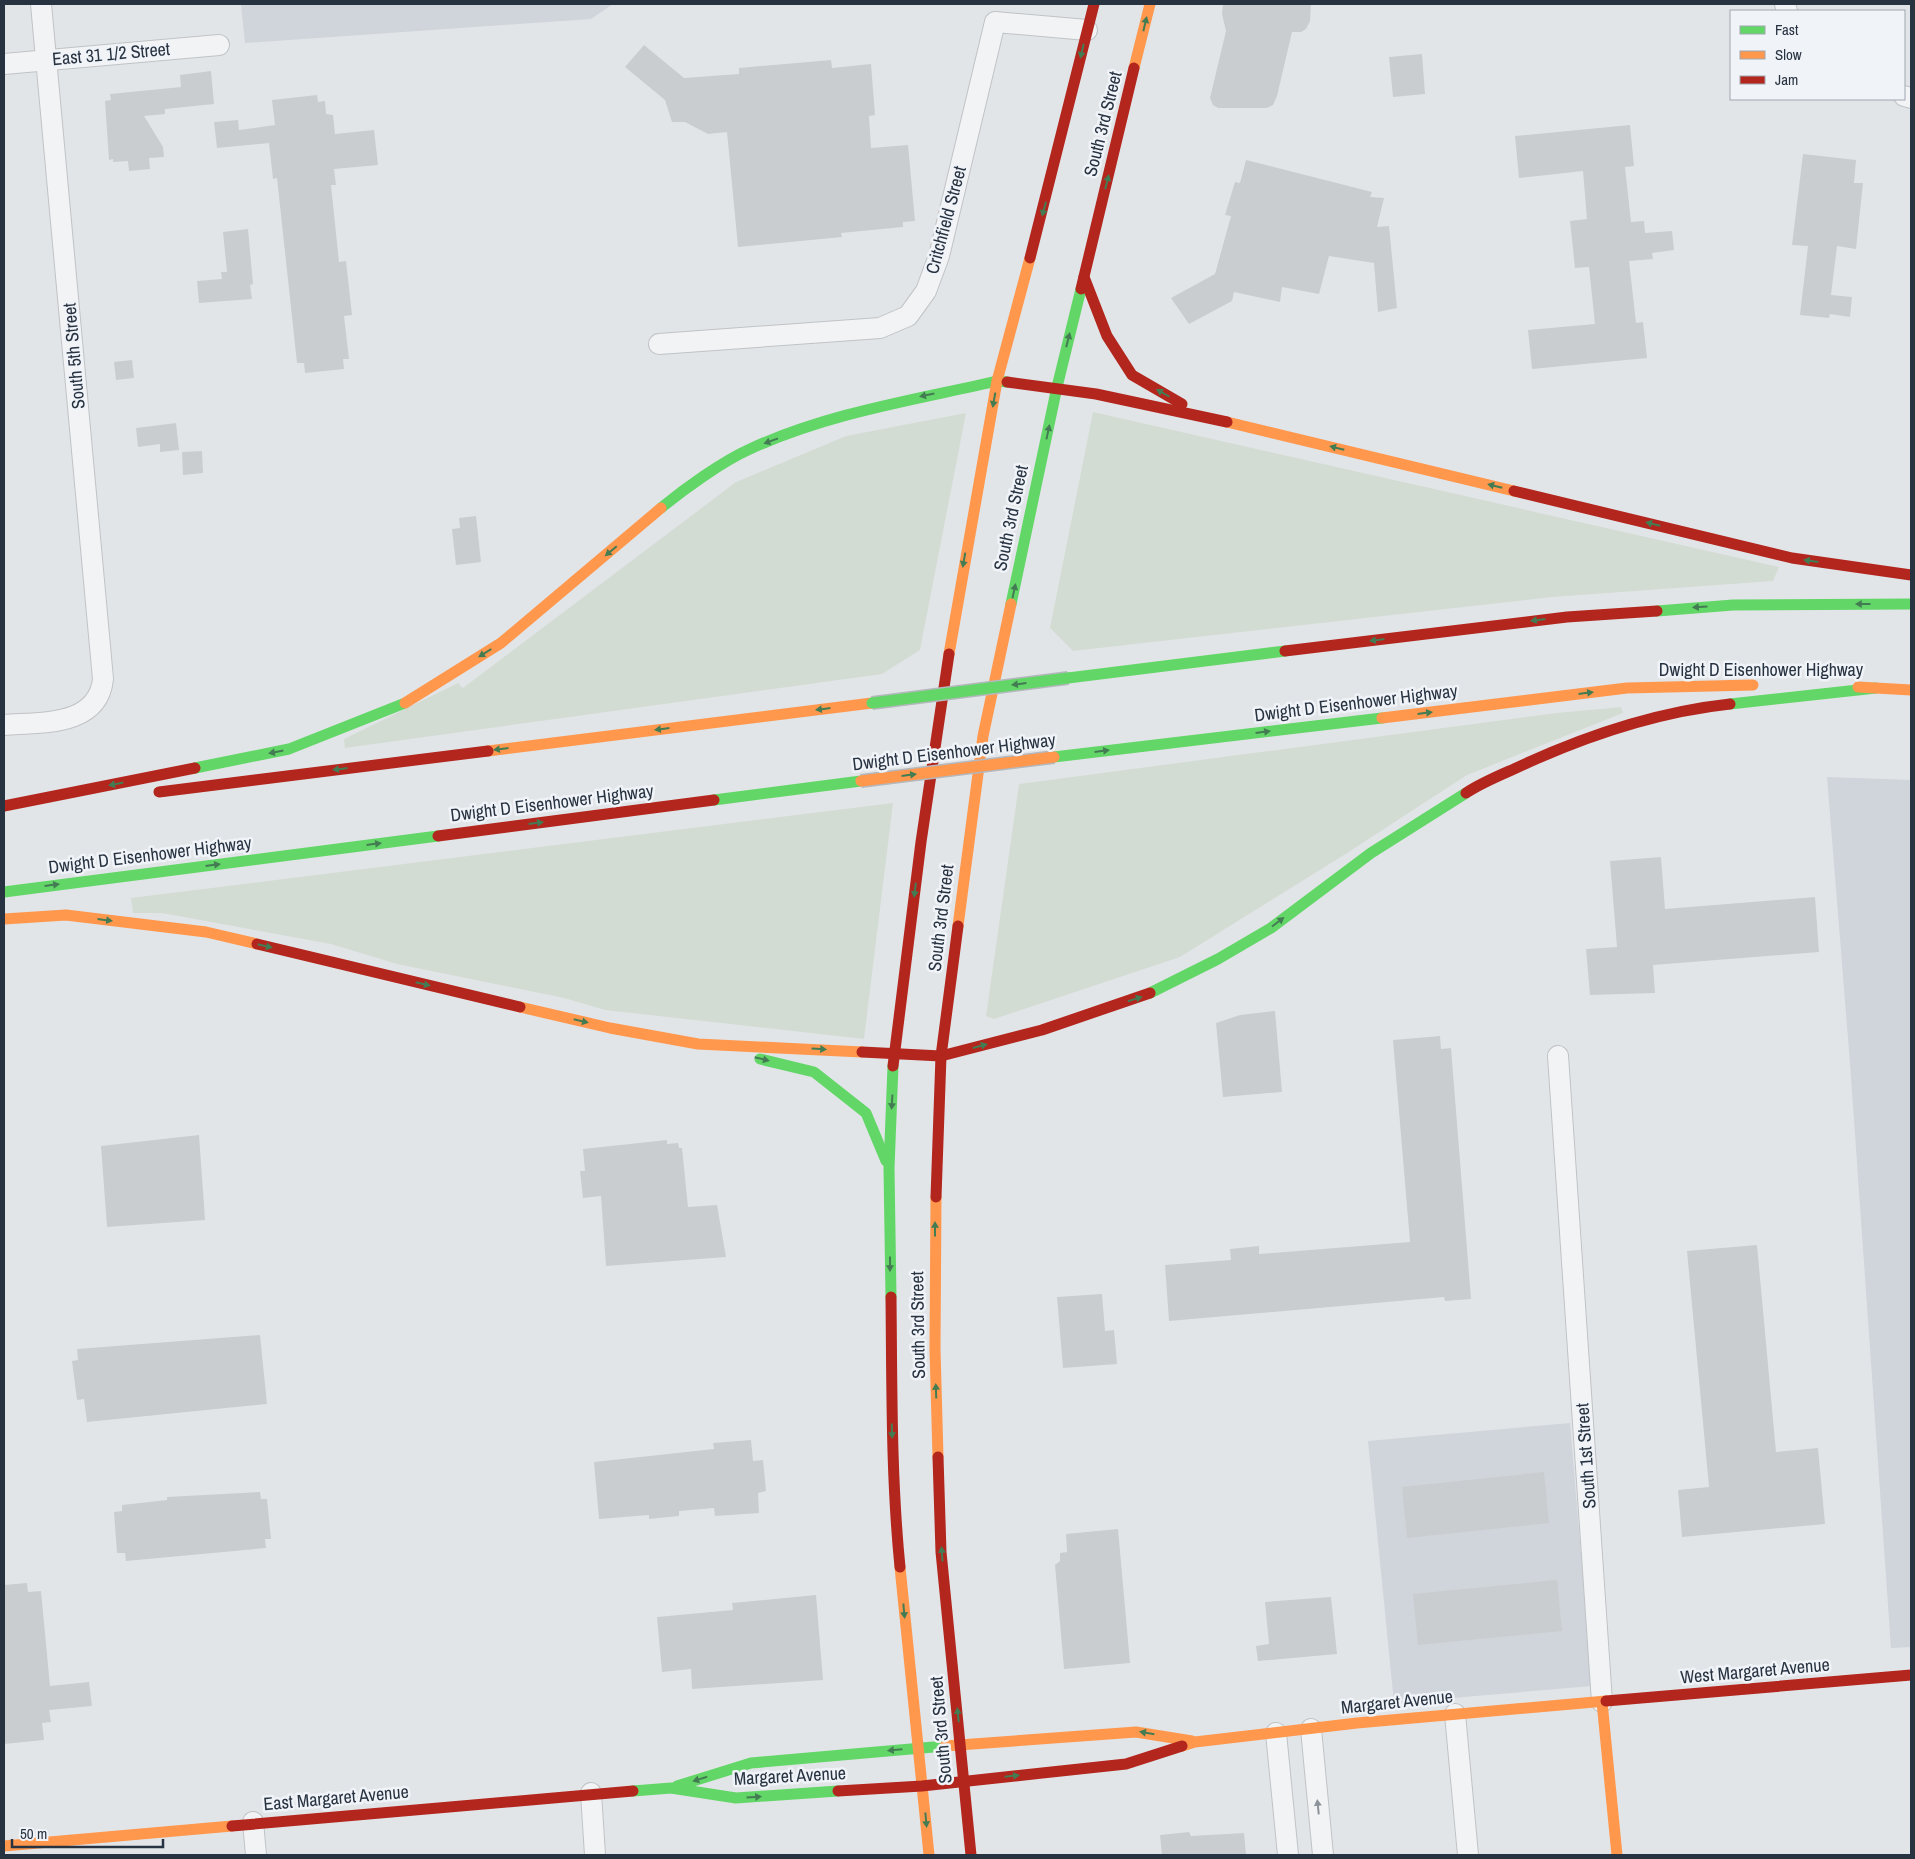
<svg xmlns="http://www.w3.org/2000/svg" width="1915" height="1859" viewBox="0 0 1915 1859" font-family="'Archivo Narrow',sans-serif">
  <rect width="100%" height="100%" fill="#e2e5e8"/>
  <g fill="#d0d5db">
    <path d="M241 4H613L591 19 245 43Z"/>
    <path d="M1827 777 1911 780V1647L1891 1648 1850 1063Z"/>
    <path d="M1570 1423 1592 1686 1394 1703 1368 1441Z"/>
  </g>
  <g fill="#d3dcd3">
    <path d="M1093 412 1779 567 1773 581 1552 597 1073 651 1050 628Z"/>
    <path d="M966 413 920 650 882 674 345 748 344 739 458 683 463 688 736 482 846 436Z"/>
    <path d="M1621 707 1623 713 1467 775 1344 855 1180 957 994 1019 986 1016 1019 784 1557 713Z"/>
    <path d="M893 803 864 1039 605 1010 564 998 397 964 331 944 162 913H133L131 898Z"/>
  </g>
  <g fill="#cacdd0">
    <path d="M1223 4H1311L1310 21 1306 29 1301 32H1292L1277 96 1273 105 1267 108H1218L1213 105 1210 98 1226 31 1222 14Z"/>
    <path d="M644 45 684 78 739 74V68L831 60 832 68 871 64 875 115 869 116 871 148 908 145 915 221 903 222V227L841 233 842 237 738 247 727 132 708 134 685 122H672L665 100 625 67Z"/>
    <path d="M1422 54 1425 94 1393 97 1389 57Z"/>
    <path d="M211 71 214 104 165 109V114L144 116 163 147 164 157 149 158 150 169 129 171 128 161 113 162V159L109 160 105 101 111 100 110 94 181 87 180 75Z"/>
    <path d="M317 95 318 102 325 101 326 114 333 115 335 134 374 130 378 165 334 169 336 185H331L339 262 346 261 352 315 344 316 349 359H343L344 369 305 373 304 363H297L277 178 273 179 269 143 217 148 214 122 238 120 239 130 275 125 272 100Z"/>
    <path d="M1630 125 1634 166 1625 167 1631 222 1644 221 1645 233 1672 231 1674 250 1652 253 1653 259 1629 261 1636 323 1643 322 1647 358 1532 369 1528 330 1595 324 1589 267 1575 268 1570 221 1587 219 1583 171 1519 178 1515 136Z"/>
    <path d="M1803 154 1856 160 1854 183H1863L1856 249 1837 246 1831 295 1852 297 1850 317 1830 314 1829 318 1800 315 1808 246 1792 245Z"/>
    <path d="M1246 160 1372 192 1370 197 1384 198 1377 227 1389 226 1397 308 1378 312 1374 263 1329 256 1319 294 1282 287 1280 302 1234 292 1232 301 1189 324 1171 298 1215 274 1231 216 1225 215 1235 182 1240 183Z"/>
    <path d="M248 229 253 284 250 285 252 299 199 303 197 281 222 279 221 272H227L223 232Z"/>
    <path d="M132 360 134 378 116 380 114 362Z"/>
    <path d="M176 423 179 450 160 452V444L138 447 136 428Z"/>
    <path d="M202 451 203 473 183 475 182 452Z"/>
    <path d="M476 516 481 562 456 565 452 529 460 528 459 518Z"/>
    <path d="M1661 857 1665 909 1815 897 1819 952 1653 965 1655 993 1590 995 1586 949 1617 947 1610 861Z"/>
    <path d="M1275 1011 1282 1092 1223 1097 1216 1023 1240 1015Z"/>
    <path d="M1440 1036 1441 1049 1451 1048 1471 1299 1445 1301 1444 1297 1169 1321 1165 1265 1231 1260 1230 1249 1259 1246V1254L1410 1242 1393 1040Z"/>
    <path d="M199 1135 205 1220 107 1227 101 1146Z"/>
    <path d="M667 1140V1144L678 1143 679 1148H682L688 1207 717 1205 726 1257 606 1266 601 1196 583 1198 580 1171H585L583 1149Z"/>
    <path d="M1757 1245 1776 1452 1818 1448 1825 1524 1682 1537 1678 1490 1709 1487 1687 1251Z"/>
    <path d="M1102 1294 1105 1331 1114 1330 1117 1364 1063 1368 1057 1297Z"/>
    <path d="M260 1335 267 1404 87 1422 84 1399 77 1400 72 1361 78 1360 77 1349Z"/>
    <path d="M751 1440 753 1461 763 1460 766 1491 758 1493 759 1513 715 1516 714 1508 679 1511V1516L649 1519V1515L599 1519 594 1462 714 1449 713 1443Z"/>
    <path d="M1544 1472 1549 1523 1407 1538 1402 1487Z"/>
    <path d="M260 1492 261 1499H267L271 1539H265L266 1548 126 1561 125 1553H117L114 1512 122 1511V1505L167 1500V1497Z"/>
    <path d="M1118 1529 1130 1663 1064 1669 1055 1565 1060 1561V1553L1067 1552 1066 1534Z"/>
    <path d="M1557 1580 1562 1631 1418 1645 1413 1594Z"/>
    <path d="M27 1583 28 1592 41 1591 50 1686 89 1682 92 1706 49 1710 51 1722 42 1723 44 1740 4 1744V1585Z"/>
    <path d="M816 1595 823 1680 692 1689 691 1669 662 1672 657 1617 733 1610 732 1603Z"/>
    <path d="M1331 1597 1337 1654 1258 1661 1256 1646 1269 1644 1265 1602Z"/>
    <path d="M1189 1832 1191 1836 1244 1833 1246 1854 1162 1855 1160 1835Z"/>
  </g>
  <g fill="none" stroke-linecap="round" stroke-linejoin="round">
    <g stroke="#c0c3c6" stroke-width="22">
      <g id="street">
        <path d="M1785 4 1787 11"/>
        <path d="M4 64 219 45"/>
        <path d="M1904 96 1911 98"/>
        <path d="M659 344 880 328 908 316 926 291 939 256 995 22 1087 30"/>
        <path d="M4 725C41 722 98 727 103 679L41 4"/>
        <path d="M1558 1056 1602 1702"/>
        <path d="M1455 1714 1468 1855"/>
        <path d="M1311 1729 1323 1855"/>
        <path d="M1276 1733 1288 1855"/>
        <path d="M591 1793 595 1855"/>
        <path d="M253 1822 256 1855"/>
      </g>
    </g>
    <use href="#street" stroke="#f2f3f4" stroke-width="20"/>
    <g stroke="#63d668" stroke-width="11">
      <path d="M661 508C684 489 723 461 750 449 828 413 914 400 997 381L1007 382"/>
      <path d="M1011 604 1057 387 1081 289"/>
      <path d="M1657 611 1733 605 1911 604"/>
      <path d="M1068 678 1285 651"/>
      <path d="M1730 704 1876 688"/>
      <path d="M1054 757 1382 718"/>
      <path d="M195 768 289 749 405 703"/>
      <path d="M714 800 861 781"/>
      <path d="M4 892 438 836"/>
      <path d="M1150 993 1218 959 1271 928 1371 853 1466 793"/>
      <path d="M760 1059 814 1072 866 1113 886 1161"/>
      <path d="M891 1297 889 1168 893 1066"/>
      <path d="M677 1786 751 1763 945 1746"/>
      <path d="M633 1791 671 1788 736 1798 838 1791"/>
    </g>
    <g stroke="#ff974d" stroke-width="11">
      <path d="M1134 68 1150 4"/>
      <path d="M1227 422 1514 491"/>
      <path d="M949 654 997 381 1030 258"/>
      <path d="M1858 687 1911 690"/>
      <path d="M405 703 501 643 661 508"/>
      <path d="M1382 718 1627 688 1753 685"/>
      <path d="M488 751 872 703"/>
      <path d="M4 919 66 915 206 932 257 944"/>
      <path d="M958 926 983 736 1011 604"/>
      <path d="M520 1007 610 1028 698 1044 862 1052"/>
      <path d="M936 1197 935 1349 938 1457"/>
      <path d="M900 1567 929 1855"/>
      <path d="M1602 1702 1617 1855"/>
      <path d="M945 1746 1136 1732 1192 1741"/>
      <path d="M1182 1746 1195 1742 1357 1723 1606 1701"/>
      <path d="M4 1846 232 1826"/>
    </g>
    <g stroke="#b3261e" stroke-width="11">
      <path d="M1030 258 1094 4"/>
      <path d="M1084 277 1107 336 1132 375 1182 404"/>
      <path d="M1081 289 1134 68"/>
      <path d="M1007 382 1096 394 1227 422"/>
      <path d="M1514 491 1792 558 1911 575"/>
      <path d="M1285 651 1567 617 1657 611"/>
      <path d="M159 792 488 751"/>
      <path d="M1466 793C1481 783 1498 776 1514 769 1582 737 1656 712 1730 704"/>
      <path d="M4 806 195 768"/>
      <path d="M438 836 714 800"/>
      <path d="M257 944 520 1007"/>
      <path d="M862 1052 941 1056 1042 1030 1150 993"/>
      <path d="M893 1066 921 842 949 654"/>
      <path d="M936 1197 941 1056 958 926"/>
      <path d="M891 1297C892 1387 891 1477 900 1567"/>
      <path d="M938 1457 941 1552 971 1855"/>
      <path d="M1606 1701 1911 1675"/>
      <path d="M838 1791 922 1786 1126 1764 1182 1746"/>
      <path d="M232 1826 633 1791"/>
    </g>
    <g stroke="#b4b8bd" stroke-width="14" stroke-linecap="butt">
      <path id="fast-bridge" d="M872 703 1068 678"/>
    </g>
    <g stroke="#b4b8bd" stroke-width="14" stroke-linecap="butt">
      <path id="slow-bridge" d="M861 781 1054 757"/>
    </g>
    <use href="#fast-bridge" stroke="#63d668" stroke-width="11"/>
    <use href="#slow-bridge" stroke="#ff974d" stroke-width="11"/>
  </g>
  <defs><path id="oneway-solid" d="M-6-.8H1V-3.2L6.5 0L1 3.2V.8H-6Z" transform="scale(1.25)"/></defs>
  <g fill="#437c53">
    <use href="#oneway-solid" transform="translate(1145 24) rotate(-77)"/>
    <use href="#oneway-solid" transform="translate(1082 51) rotate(103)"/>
    <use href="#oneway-solid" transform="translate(1107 182) rotate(-76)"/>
    <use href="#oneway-solid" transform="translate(1044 209) rotate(105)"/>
    <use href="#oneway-solid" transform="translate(1068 340) rotate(-76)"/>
    <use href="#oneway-solid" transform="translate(1163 393) rotate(-150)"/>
    <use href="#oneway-solid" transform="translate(927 395) rotate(168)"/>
    <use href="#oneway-solid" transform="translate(994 400) rotate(100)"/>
    <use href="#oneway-solid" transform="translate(1048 432) rotate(-78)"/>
    <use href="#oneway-solid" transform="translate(771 441) rotate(160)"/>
    <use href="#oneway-solid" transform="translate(1337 448) rotate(-166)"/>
    <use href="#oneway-solid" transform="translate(1495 486) rotate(-166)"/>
    <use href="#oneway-solid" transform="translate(1653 524) rotate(-166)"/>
    <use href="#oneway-solid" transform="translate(611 551) rotate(140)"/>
    <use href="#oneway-solid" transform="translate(964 560) rotate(100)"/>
    <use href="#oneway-solid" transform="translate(1811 561) rotate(-172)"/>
    <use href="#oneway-solid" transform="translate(1014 591) rotate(-78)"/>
    <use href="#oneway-solid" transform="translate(1863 604) rotate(180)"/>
    <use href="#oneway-solid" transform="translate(1700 607) rotate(176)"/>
    <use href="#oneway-solid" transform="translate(1538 620) rotate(173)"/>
    <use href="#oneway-solid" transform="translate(1377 640) rotate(173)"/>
    <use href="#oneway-solid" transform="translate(485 653) rotate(148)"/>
    <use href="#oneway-solid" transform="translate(1019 684) rotate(173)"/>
    <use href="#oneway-solid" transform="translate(1586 693) rotate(-7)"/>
    <use href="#oneway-solid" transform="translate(823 709) rotate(173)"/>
    <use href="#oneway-solid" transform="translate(1425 713) rotate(-7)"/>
    <use href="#oneway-solid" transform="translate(662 729) rotate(173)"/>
    <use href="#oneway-solid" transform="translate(1263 732) rotate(-7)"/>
    <use href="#oneway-solid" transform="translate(501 749) rotate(173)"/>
    <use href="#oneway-solid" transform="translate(1102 751) rotate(-7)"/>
    <use href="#oneway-solid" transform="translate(276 752) rotate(169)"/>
    <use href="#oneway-solid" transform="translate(340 769) rotate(173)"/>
    <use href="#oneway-solid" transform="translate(909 775) rotate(-7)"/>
    <use href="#oneway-solid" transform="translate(116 784) rotate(169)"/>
    <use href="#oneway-solid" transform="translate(536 823) rotate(-7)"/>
    <use href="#oneway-solid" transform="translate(374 844) rotate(-7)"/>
    <use href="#oneway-solid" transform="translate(213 865) rotate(-7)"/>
    <use href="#oneway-solid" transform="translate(52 885) rotate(-7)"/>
    <use href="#oneway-solid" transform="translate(915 890) rotate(97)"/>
    <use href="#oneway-solid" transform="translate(105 920) rotate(7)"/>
    <use href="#oneway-solid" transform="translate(1278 922) rotate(-37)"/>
    <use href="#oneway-solid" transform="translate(265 946) rotate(13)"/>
    <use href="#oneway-solid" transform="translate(423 984) rotate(13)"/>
    <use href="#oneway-solid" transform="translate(1135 999) rotate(-18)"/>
    <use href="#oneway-solid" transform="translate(581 1021) rotate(13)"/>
    <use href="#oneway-solid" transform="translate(980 1046) rotate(-15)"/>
    <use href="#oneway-solid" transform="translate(819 1049) rotate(3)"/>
    <use href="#oneway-solid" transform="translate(762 1059) rotate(14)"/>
    <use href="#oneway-solid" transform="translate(892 1102) rotate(93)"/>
    <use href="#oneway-solid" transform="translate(935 1229) rotate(-90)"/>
    <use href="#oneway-solid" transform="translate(890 1264) rotate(90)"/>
    <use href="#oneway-solid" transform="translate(936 1391) rotate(-92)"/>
    <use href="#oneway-solid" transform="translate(892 1431) rotate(88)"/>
    <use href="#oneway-solid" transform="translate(942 1554) rotate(-94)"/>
    <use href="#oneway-solid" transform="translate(904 1611) rotate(85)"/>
    <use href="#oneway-solid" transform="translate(958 1715) rotate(-96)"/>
    <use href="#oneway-solid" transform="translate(1147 1733) rotate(-170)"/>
    <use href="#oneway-solid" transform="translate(895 1750) rotate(175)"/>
    <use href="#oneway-solid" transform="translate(1012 1776) rotate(-6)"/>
    <use href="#oneway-solid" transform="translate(700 1779) rotate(163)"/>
    <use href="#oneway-solid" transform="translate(754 1797) rotate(-4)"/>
    <use href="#oneway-solid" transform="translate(926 1820) rotate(85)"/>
  </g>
  <use fill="#8d939b" href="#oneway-solid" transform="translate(1318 1807) rotate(-96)"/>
  <g text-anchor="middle" stroke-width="5" stroke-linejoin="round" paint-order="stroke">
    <g font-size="18" fill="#283342" stroke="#f0f3f7">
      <text transform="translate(111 54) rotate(-5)" y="6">East 31 1/2 Street</text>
      <text transform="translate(1103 124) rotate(-76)" y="6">South 3rd Street</text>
      <text transform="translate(946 220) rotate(-75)" y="6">Critchfield Street</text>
      <text transform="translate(74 356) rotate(-95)" y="6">South 5th Street</text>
      <text transform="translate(1011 518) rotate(-78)" y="6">South 3rd Street</text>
      <text x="1761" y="676">Dwight D Eisenhower Highway</text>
      <text transform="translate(1356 703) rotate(-7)" y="6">Dwight D Eisenhower Highway</text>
      <text transform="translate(954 752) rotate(-7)" y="6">Dwight D Eisenhower Highway</text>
      <text transform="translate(552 803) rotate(-7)" y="6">Dwight D Eisenhower Highway</text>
      <text transform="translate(150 855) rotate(-7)" y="6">Dwight D Eisenhower Highway</text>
      <text transform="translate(941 918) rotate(-83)" y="6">South 3rd Street</text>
      <text transform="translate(918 1325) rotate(-91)" y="6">South 3rd Street</text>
      <text transform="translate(1586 1456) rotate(-94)" y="6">South 1st Street</text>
      <text transform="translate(1755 1671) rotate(-5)" y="6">West Margaret Avenue</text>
      <text transform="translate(1397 1702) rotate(-6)" y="6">Margaret Avenue</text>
      <text transform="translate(941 1730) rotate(-95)" y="6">South 3rd Street</text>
      <text transform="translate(790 1776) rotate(-3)" y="6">Margaret Avenue</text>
      <text transform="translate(336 1798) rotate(-5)" y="6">East Margaret Avenue</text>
    </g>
  </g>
  <rect width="1915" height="1859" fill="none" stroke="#283342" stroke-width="10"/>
  <rect x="1730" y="10" width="175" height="90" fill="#f0f3f7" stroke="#a0a6af"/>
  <rect x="1740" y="26" width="25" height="8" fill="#63d668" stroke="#a0a6af"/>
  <text x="1775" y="35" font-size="15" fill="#283342">Fast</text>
  <rect x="1740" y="51" width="25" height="8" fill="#ff974d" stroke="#a0a6af"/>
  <text x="1775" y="60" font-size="15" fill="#283342">Slow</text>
  <rect x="1740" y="76" width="25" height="8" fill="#b3261e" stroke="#a0a6af"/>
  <text x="1775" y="85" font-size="15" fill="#283342">Jam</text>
  <path d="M12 1839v8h151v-8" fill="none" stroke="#283342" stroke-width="2.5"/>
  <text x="20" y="1839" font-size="15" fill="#283342" stroke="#f0f3f7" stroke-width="4" paint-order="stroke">50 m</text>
</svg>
